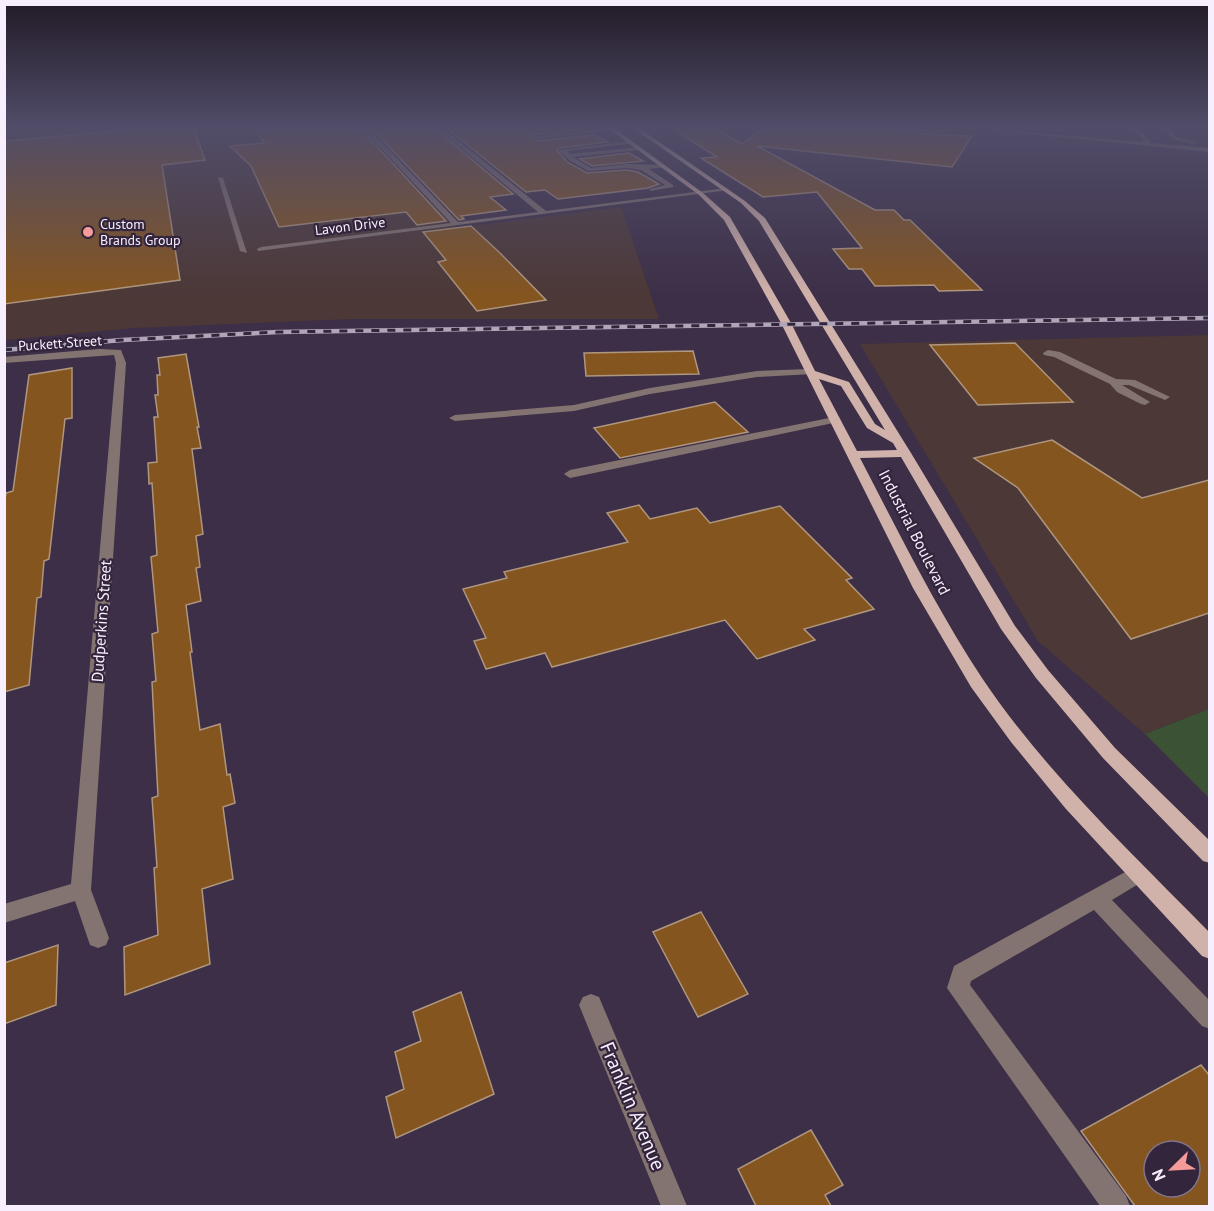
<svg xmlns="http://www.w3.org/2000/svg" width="1214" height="1211" viewBox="0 0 1214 1211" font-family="'PT Sans',sans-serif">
  <rect width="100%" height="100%" fill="#3d2f47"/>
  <g fill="#4c3836">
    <path d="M5 126H356L456 228 621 207 659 319H351L134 328 5 340Z"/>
    <path d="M1209 335V709L1145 734 1038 641 860 344Z"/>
  </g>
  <path fill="#3b5334" d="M1209 709V798L1145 734Z"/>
  <g fill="#85551f" stroke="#af967f" stroke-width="1.5" fill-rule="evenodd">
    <path d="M140 126H193L205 160 162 165 180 280 4 304V141L117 131V128Z"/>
    <path d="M255 126H358L446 221 417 225 406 212 279 227 251 166 230 146 264 143Z"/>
    <path d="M369 126H432L513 194 490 197 506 210 461 216 464 219 459 220Z"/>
    <path d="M444 126H578L583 129 534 135 532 137 537 141 594 135 608 142 559 148 557 150 567 162 587 173 627 170 638 172 659 184 648 188 558 199 545 190 526 192Z"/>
    <path d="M668 126H710L742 144 767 126H868L926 134 972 136 952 167 757 146 875 210H894L904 220H910L982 290 939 291 934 285 875 286 862 269H849L833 249 862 248 817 192 763 197 701 158 717 157Z"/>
    <path d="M629 153 643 161 592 166 580 159Z"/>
    <path d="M471 226 500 253 546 300 477 311 438 262 446 260 423 232Z"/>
    <path d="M1015 343 1073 402 978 405 930 345Z"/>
    <path d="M693 351 699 374 586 376 584 353Z"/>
    <path d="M186 354 199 427H197L201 448 192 449 203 534 196 536 200 567 196 568 201 601 186 605 192 652H190L200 730 220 724 227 775 230 774 235 803 223 807 233 879 202 889 210 964 125 995 124 947 158 935 154 868 157 867 152 798 158 796 152 682 156 681 152 634 158 632 151 557 157 555 152 483 149 484 148 463 157 462 154 417H158L155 395H158L157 375H160L158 358Z"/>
    <path d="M72 368V418L65 419 49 559 44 561 41 597 37 598 29 685 4 692V506L6 493 13 491 29 375Z"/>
    <path d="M715 402 748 432 620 458 594 428Z"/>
    <path d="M1052 440 1142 498 1209 480V613L1131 639 1018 488 974 458Z"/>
    <path d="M639 505 650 519 697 508 710 523 780 506 852 578 846 580 874 609 804 629 815 640 757 659 725 620 552 667 545 653 486 669 474 641 486 638 463 589 507 578 504 572 628 542 607 513Z"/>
    <path d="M701 912 748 994 698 1017 653 932Z"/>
    <path d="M58 945 56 1005 4 1024V963Z"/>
    <path d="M461 992 494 1094 396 1138 386 1097 404 1089 395 1052 421 1041 413 1012Z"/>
    <path d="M1201 1065 1209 1075V1206H1135L1081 1131ZM1154 1151H1190V1187H1154Z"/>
    <path d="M811 1130 843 1185 825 1195 831 1206H756L738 1169Z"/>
  </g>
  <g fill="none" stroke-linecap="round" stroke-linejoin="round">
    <g fill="#847471" fill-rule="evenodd">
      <path d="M360 126H366L458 222 538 212 434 126H440L546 211 726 188 729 190 258 251 257 249 261 247 451 223Z"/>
      <path d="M884 126 925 128 933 126 930 129 965 133 926 132Z"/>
      <path d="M947 126 1145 142 1141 136 1126 126C1138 126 1145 134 1151 143L1210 148V152Z"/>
      <path d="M1167 126H1173L1171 129 1176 137 1196 142 1193 144 1172 139 1165 129Z"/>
      <path d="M613 127 615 130 537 139 534 137Z"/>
      <path d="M632 141 630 144 567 151 570 154 641 147 639 150 573 157 591 168 627 164 665 165V167L649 169 673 185V187L650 191V189L665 185 641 170 627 168 588 171 569 160 559 150Z"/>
      <path d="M218 177 223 178 247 253 240 251Z"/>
      <path d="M99 349 121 350 126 363 91 890 109 938 106 945 98 948 90 945 75 901 4 923V904L71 884 116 363 114 355 4 363V357Z"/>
      <path d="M1048 350 1060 352 1116 379 1135 380 1170 397 1165 400 1129 385H1122L1150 402 1145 405 1141 404 1117 392 1110 384 1054 357 1044 355 1043 353Z"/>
      <path d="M809 369 814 372 813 374 757 377 650 394 574 411 455 421 449 418 455 415 574 405 650 388 757 371Z"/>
      <path d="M834 417 840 420 838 422 570 478 564 474 570 470Z"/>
      <path d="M1138 865 1145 868 1148 874 1145 880 1112 900 1210 1001V1029L1202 1026 1094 910 971 981 970 985 1126 1196 1130 1206H1100L947 988 954 966Z"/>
      <path d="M591 994 599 997 687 1206H661L579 1005 583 997Z"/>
    </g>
    <path fill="#d1b2aa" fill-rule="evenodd" d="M605 126H611L703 193 730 217 791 323 815 371 849 382 875 424 885 430 759 221 741 203 630 126H636L745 201 765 218 911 453 1015 626 1048 670 1115 748 1210 841V863L1203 861 1103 758 1036 678 1001 629 901 457 860 458C899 533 936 608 982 678 1045 772 1131 852 1210 933V959L1202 956 1066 809 1011 742 971 687 913 588 781 323 724 220 699 195ZM819 379 841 386 867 428 893 443 897 450 857 451Z"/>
    <g stroke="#b0a6b9" stroke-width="4.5">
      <path id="rail" d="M4 350 122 340 278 332 1210 318"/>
    </g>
    <use href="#rail" stroke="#33253c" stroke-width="3" stroke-dasharray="8" stroke-linecap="butt"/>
  </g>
  <linearGradient id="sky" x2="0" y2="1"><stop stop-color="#221a27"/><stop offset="0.43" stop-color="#514d69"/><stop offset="1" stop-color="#514d69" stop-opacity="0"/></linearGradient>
  <rect width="1214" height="295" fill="url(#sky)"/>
  <circle fill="#f59b9a" stroke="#33253c" stroke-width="2" cx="88" cy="232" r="6"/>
  <g text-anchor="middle" stroke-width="4.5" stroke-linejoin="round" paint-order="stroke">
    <g font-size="14" fill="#f7effe" stroke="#33253c" text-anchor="start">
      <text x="100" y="229">Custom<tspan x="100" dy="16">Brands Group</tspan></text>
    </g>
    <g font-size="14" fill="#f7effe" stroke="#33253c">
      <text transform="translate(350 226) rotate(-7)" y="5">Lavon Drive</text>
      <text transform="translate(60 343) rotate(-4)" y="5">Puckett Street</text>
    </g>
    <g font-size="16" fill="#f7effe" stroke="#33253c">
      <text transform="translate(915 532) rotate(63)" y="6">Industrial Boulevard</text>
      <text transform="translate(101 621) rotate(-86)" y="6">Dudperkins Street</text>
    </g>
    <g font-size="20" fill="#f7effe" stroke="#33253c">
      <text transform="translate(633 1106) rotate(67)" y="7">Franklin Avenue</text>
    </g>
  </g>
  <rect width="1214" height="1211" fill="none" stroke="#f7effe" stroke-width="12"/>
  <g transform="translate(1172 1169) rotate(246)"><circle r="28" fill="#33253c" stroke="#81768a" stroke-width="1.5"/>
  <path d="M0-4.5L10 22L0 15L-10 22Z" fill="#f59b9a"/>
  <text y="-9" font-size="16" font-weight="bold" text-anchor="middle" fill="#f7effe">N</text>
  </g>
</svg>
